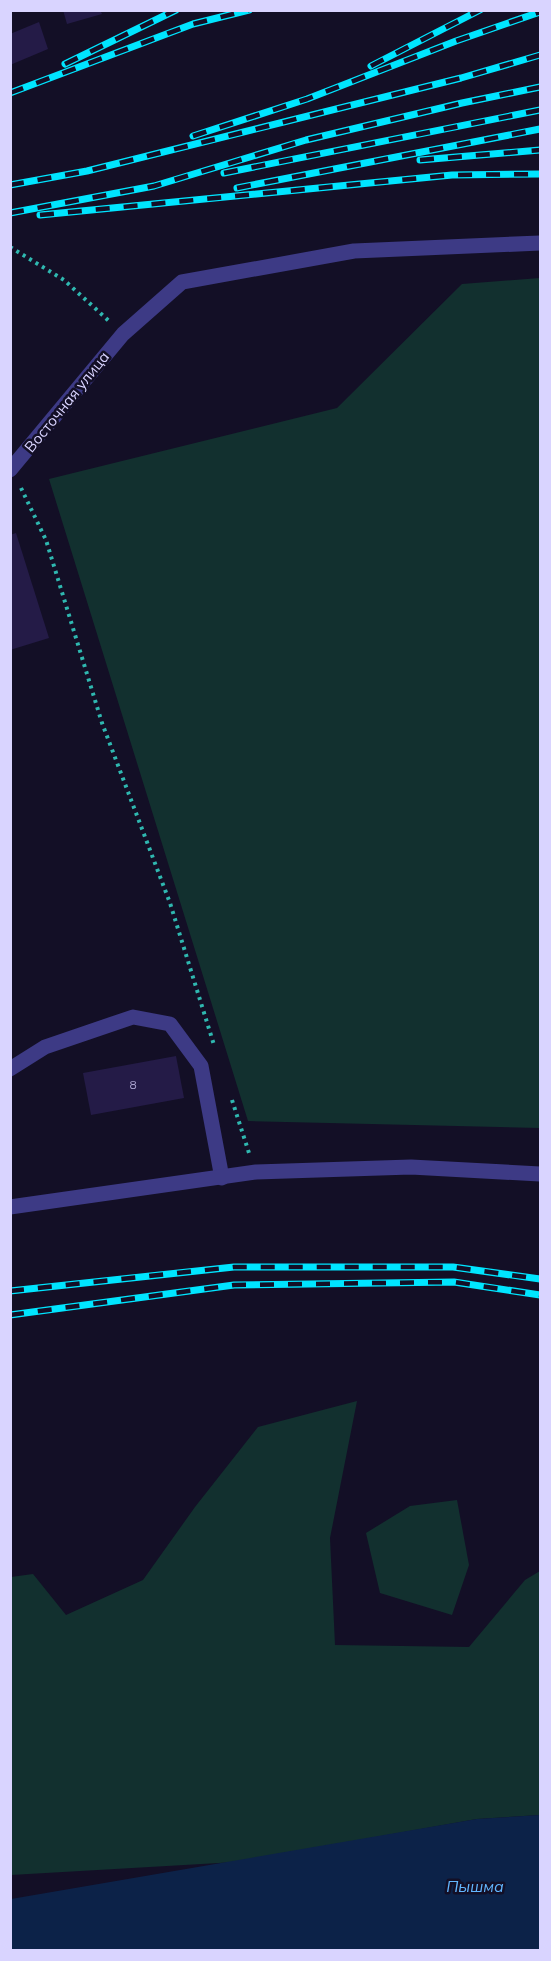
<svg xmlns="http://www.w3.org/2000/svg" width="551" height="1961" viewBox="0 0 551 1961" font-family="Mulish,sans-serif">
  <rect width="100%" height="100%" fill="#130f26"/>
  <g fill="#12302f">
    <path d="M540 278V1128L248 1121 49 479 337 408 462 284Z"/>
    <path d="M357 1401 330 1538 335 1645 469 1647 525 1580 540 1571V1815L477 1819 236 1862 11 1875V1577L33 1574 66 1615 143 1580 195 1507 258 1427Z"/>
    <path d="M457 1500 469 1565 452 1615 380 1593 366 1533 410 1506Z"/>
  </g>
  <path fill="#0c2248" d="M540 1815V1950H11V1899L477 1819Z"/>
  <g fill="#241b47">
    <path d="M63 10H100L102 14 67 24Z"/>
    <path d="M39 22 48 49 10 65V34Z"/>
    <path d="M16 533 49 638 10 650V535Z"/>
    <path d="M176 1056 184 1098 91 1115 83 1073Z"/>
  </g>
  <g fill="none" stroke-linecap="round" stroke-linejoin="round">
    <g stroke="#2fb8b0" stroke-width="4" stroke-dasharray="3 4.5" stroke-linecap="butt">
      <path d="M10 247 64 280 109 321"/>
      <path d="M21 488 46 540 102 723 170 903 214 1045"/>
      <path d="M232 1100 249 1153"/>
    </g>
    <g stroke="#3d3a85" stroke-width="15">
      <path d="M10 470 123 334 182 282 354 251 540 243"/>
      <path d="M10 1069 45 1047 133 1017 170 1024 201 1066 222 1178"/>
      <path d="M10 1207 256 1172 411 1167 540 1174"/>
    </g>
    <g stroke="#00e5ff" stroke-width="7">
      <g id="rail">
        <path d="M65 64 176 10"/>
        <path d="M371 66 480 10"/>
        <path d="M10 93 193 24 249 10"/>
        <path d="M193 136 307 99 456 41 540 12"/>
        <path d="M420 160 540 150"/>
        <path d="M224 173 540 110"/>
        <path d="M10 185 87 171 461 78 540 55"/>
        <path d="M237 188 540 129"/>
        <path d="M10 213 154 186 306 140 462 103 540 87"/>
        <path d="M40 215 452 175 540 174"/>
        <path d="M10 1291 234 1267H453L540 1279"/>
        <path d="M10 1315 234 1285 454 1282 540 1295"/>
      </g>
    </g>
    <use href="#rail" stroke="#130f26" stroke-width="4.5" stroke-dasharray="14" stroke-linecap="butt"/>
  </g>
  <g text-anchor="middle" stroke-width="5" stroke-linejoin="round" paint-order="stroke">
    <g font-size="12" fill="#aca6d1">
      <text x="133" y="1089">8</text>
    </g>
    <g font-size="15" fill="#d9d4ff" stroke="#130f26">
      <text transform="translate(67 402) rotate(-51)" y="5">Восточная улица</text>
    </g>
    <g font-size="16" font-style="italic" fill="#62b6ff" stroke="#130f26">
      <text x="475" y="1892">Пышма</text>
    </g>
  </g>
  <rect width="551" height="1961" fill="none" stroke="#d9d4ff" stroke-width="24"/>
</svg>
